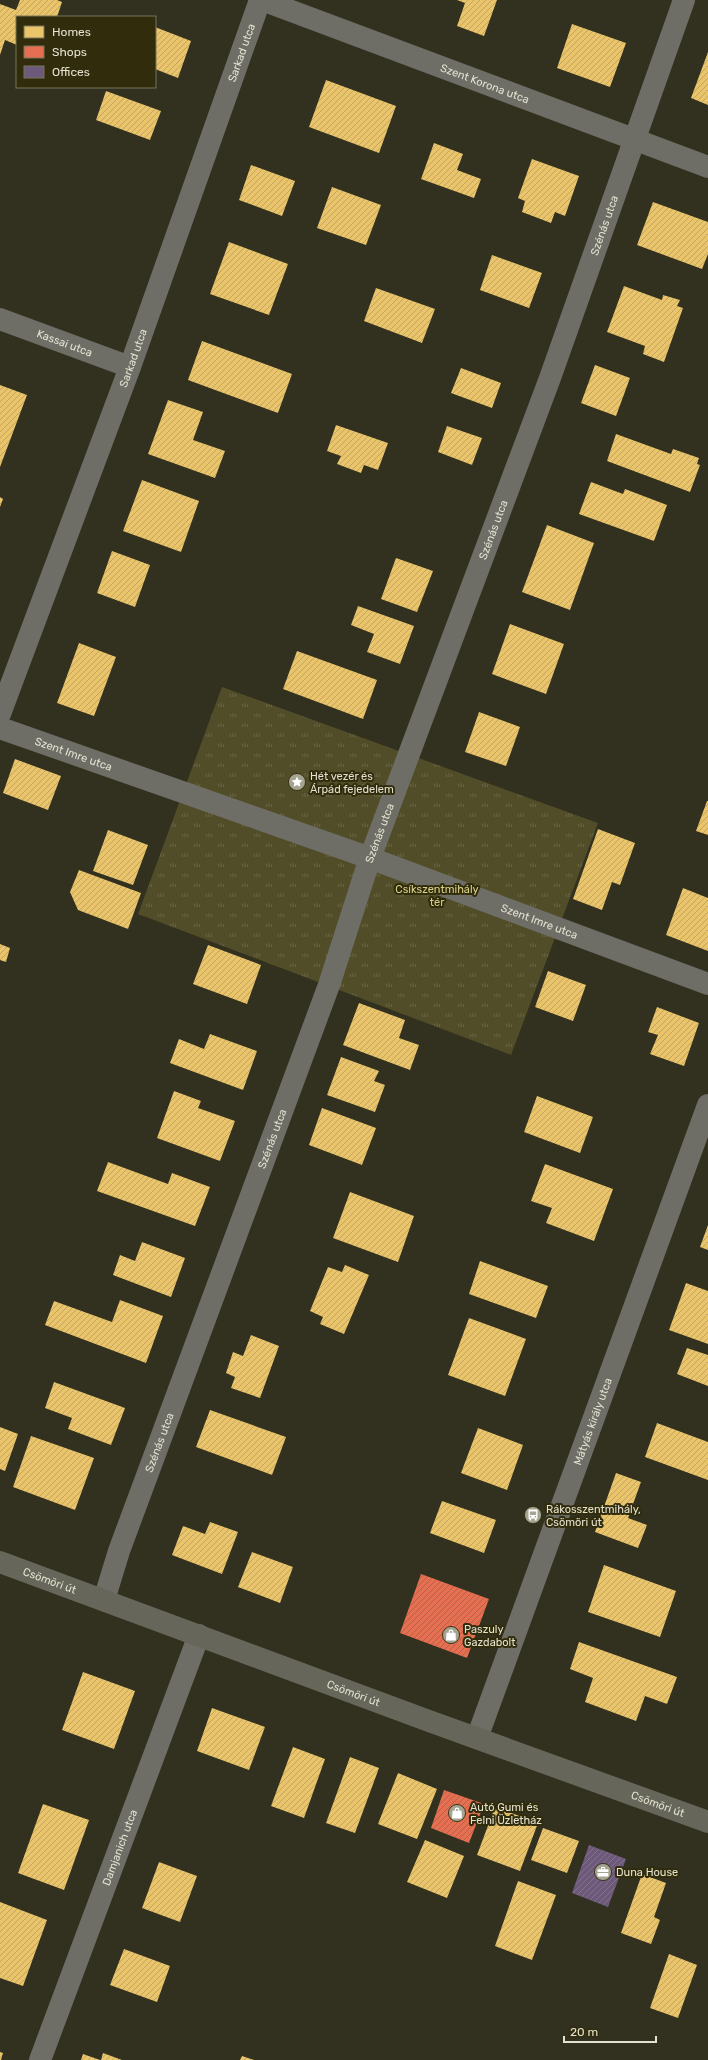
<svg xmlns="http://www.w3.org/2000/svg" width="708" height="2060" viewBox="0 0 708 2060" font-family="Rubik,sans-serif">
  <defs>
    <pattern id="park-tufts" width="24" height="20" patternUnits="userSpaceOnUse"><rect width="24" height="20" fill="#514d28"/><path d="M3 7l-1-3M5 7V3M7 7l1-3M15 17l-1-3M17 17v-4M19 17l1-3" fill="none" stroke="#6a6646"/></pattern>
    <pattern id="homes-hatch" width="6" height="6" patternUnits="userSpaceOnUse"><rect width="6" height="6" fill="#e9c46a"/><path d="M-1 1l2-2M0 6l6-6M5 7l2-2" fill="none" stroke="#c0a45f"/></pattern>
    <pattern id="shops-hatch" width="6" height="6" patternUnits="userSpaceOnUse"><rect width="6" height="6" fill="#e76f51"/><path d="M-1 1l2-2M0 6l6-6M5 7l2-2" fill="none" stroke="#b6624b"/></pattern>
    <pattern id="offices-hatch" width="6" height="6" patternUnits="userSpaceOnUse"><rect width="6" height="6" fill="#6d597a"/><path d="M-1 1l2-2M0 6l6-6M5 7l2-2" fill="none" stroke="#82718c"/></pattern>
  </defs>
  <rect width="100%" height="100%" fill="#32301e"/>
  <path fill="url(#park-tufts)" d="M222 687 598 823 511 1055 138 914Z"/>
  <g fill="url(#homes-hatch)">
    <path d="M20 0H57L62 2 57 17H17V45L5 40 0 55V4L16 10Z"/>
    <path d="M457 0H497L484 36 457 26 465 3Z"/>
    <path d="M572 24 626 43 610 87 557 68Z"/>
    <path d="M155 27 191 41 178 78 155 69Z"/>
    <path d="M708 52V105L691 98Z"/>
    <path d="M326 80 396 106 379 153 309 127Z"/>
    <path d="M106 91 161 111 150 140 96 120Z"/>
    <path d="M434 143 463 154 457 170 481 179 474 198 421 179Z"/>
    <path d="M532 159 579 176 565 216 555 212 551 223 522 212 525 201 518 198Z"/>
    <path d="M251 165 295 181 282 216 239 200Z"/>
    <path d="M332 187 381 205 366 245 317 228Z"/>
    <path d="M653 202 708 222V254L702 269 637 245Z"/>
    <path d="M229 242 288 264 269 315 210 294Z"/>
    <path d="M492 255 542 273 529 308 480 290Z"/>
    <path d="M624 286 662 300 663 295 680 300 677 306 683 308 664 362 643 354 645 346 607 332Z"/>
    <path d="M376 288 435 309 422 343 364 321Z"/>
    <path d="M202 341 292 374 278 413 188 380Z"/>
    <path d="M595 365 630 378 616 416 581 403Z"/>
    <path d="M461 368 501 383 492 408 451 393Z"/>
    <path d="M0 385 27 395 0 467Z"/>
    <path d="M168 400 203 412 193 440 225 451 215 478 148 454Z"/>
    <path d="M336 425 388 443 378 470 364 465 361 473 337 464 341 456 327 451Z"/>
    <path d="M447 426 482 438 472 465 438 452Z"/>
    <path d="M616 434 671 454 673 449 699 458 697 464 700 465 690 492 607 461Z"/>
    <path d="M142 480 199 501 181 552 123 531Z"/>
    <path d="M591 482 623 494 625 489 667 505 654 541 579 514Z"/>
    <path d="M0 497 3 499 0 507Z"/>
    <path d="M547 525 594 543 570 610 522 592Z"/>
    <path d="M112 551 150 565 135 607 97 593Z"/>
    <path d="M396 558 433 571 417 612 381 599Z"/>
    <path d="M358 606 414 626 400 664 367 652 374 634 351 625Z"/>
    <path d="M510 624 564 644 546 694 492 674Z"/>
    <path d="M79 643 116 657 94 716 57 703Z"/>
    <path d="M297 651 377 680 363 719 283 689Z"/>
    <path d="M479 712 520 727 506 766 465 752Z"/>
    <path d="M15 759 61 776 48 810 3 793Z"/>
    <path d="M707 801H708V835L696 831Z"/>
    <path d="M598 829 635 843 620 885 612 882 602 910 573 899Z"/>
    <path d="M108 830 148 845 133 885 93 871Z"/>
    <path d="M79 870 141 893 128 929 78 910 70 892Z"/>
    <path d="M683 888 708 898V951L666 935Z"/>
    <path d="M0 944 10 948 6 962 0 960Z"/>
    <path d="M208 945 261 965 247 1004 193 984Z"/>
    <path d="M548 971 586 985 573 1021 535 1007Z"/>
    <path d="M359 1003 405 1020 399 1038 419 1045 410 1070 343 1045Z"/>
    <path d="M657 1007 699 1023 684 1066 650 1054 658 1035 648 1032Z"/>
    <path d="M210 1034 257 1051 243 1090 170 1063 179 1039 204 1049Z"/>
    <path d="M341 1057 379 1071 374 1081 385 1085 375 1112 327 1095Z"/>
    <path d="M174 1091 201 1101 198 1108 235 1121 220 1161 157 1138Z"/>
    <path d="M537 1096 593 1117 580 1153 524 1132Z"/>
    <path d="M322 1108 376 1128 362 1165 309 1145Z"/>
    <path d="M108 1162 168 1184 172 1173 210 1187 195 1226 97 1191Z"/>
    <path d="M545 1164 613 1189 594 1241 546 1223 552 1208 531 1201Z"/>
    <path d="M350 1192 414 1216 398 1262 333 1238Z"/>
    <path d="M708 1225V1250L700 1247Z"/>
    <path d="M142 1242 185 1258 171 1297 113 1275 120 1255 135 1261Z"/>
    <path d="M480 1261 548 1286 536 1318 469 1294Z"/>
    <path d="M345 1265 369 1275 344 1334 320 1324 323 1317 310 1311 328 1267 342 1272Z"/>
    <path d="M686 1283 708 1291V1344L669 1330Z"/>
    <path d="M120 1300 163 1316 146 1363 45 1325 54 1301 112 1322Z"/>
    <path d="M469 1318 526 1339 505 1396 448 1375Z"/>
    <path d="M251 1335 279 1346 260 1398 231 1388 235 1377 226 1373 233 1352 243 1356Z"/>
    <path d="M687 1348 708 1355V1386L677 1374Z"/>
    <path d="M54 1382 125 1408 111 1445 68 1429 72 1418 45 1408Z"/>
    <path d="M210 1410 286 1437 272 1475 196 1447Z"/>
    <path d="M657 1423 708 1442V1480L645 1457Z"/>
    <path d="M0 1427 18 1434 5 1471 0 1469Z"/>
    <path d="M478 1428 523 1445 507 1490 461 1473Z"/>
    <path d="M31 1436 94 1458 75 1510 13 1487Z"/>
    <path d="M616 1473 641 1482 628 1518 647 1525 638 1548 595 1532Z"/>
    <path d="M442 1501 496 1520 484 1553 430 1533Z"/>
    <path d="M210 1522 238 1532 222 1574 172 1555 183 1526 205 1534Z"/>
    <path d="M252 1552 293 1567 280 1603 238 1587Z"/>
    <path d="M604 1565 676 1591 660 1637 588 1612Z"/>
    <path d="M579 1642 677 1677 667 1704 645 1696 636 1721 585 1702 593 1678 570 1669Z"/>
    <path d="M83 1672 135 1691 114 1749 62 1730Z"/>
    <path d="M212 1708 265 1727 249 1770 197 1751Z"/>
    <path d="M293 1747 325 1759 304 1818 271 1806Z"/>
    <path d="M350 1757 379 1768 355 1833 326 1823Z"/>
    <path d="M398 1773 437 1789 417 1839 378 1824Z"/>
    <path d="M43 1804 89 1820 64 1890 18 1873Z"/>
    <path d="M495 1807 538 1823 520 1871 477 1855Z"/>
    <path d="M543 1828 579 1841 567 1873 531 1860Z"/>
    <path d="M425 1840 464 1856 447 1898 407 1882Z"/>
    <path d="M159 1862 197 1876 180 1922 142 1908Z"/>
    <path d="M642 1874 666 1883 654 1917 660 1920 651 1944 621 1933Z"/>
    <path d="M518 1881 556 1895 532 1960 495 1946Z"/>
    <path d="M0 1902 47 1920 23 1986 0 1978Z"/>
    <path d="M124 1949 170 1966 157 2002 110 1985Z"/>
    <path d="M669 1954 697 1965 678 2018 650 2008Z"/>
    <path d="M0 2052 3 2053 1 2060H0Z"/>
    <path d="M103 2053 122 2060H101Z"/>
    <path d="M83 2054 100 2060H81Z"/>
    <path d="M242 2056 254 2060H240Z"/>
  </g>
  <g fill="url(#shops-hatch)">
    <path d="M421 1574 489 1599 467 1658 400 1633Z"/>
    <path d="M444 1790 484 1804 469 1843 431 1828Z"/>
  </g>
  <path fill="url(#offices-hatch)" d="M589 1845 626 1859 608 1907 572 1893Z"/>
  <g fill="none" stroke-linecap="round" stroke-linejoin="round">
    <g stroke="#6e6e67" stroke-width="22">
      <path id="s1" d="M262 0 708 167"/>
      <path id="s2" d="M0 319 130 367"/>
      <path id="s3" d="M0 714 130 367 260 0"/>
      <path id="s4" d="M0 728 370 858 708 984"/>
      <path id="s5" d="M104 1600 119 1551 329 985 370 858 550 378 684 0"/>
      <path id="s6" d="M40 2060 199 1635"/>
    </g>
    <path stroke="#6e6e67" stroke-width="22" id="s7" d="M477 1738 708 1105"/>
    <path stroke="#67665a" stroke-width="22" id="s8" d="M0 1562 429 1721 708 1822"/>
  </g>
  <defs>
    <g id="sight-disc" transform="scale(0.9)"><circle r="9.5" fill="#a5a391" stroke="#302c0c"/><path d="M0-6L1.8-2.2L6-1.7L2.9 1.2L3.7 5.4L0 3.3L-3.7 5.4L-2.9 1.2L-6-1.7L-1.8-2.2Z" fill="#fff"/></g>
    <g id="bus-disc" transform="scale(0.9)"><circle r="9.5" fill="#a5a391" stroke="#302c0c"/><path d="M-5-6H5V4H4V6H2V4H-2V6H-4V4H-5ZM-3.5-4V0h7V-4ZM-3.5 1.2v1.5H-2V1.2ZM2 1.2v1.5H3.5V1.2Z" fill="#fff"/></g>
    <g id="shop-disc" transform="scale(0.9)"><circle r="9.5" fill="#a5a391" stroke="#302c0c"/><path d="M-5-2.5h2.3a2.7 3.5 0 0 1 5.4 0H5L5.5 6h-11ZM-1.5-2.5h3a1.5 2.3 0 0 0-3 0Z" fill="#fff"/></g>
    <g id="office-disc" transform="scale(0.9)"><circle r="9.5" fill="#a5a391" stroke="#302c0c"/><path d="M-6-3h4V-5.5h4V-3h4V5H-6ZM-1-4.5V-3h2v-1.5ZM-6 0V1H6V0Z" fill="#fff"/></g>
  </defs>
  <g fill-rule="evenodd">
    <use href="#sight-disc" x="297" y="782"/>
    <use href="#bus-disc" x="533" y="1515"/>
    <use href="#shop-disc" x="451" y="1635"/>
    <use href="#shop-disc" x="457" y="1813"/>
    <use href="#office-disc" x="603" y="1872"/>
  </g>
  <g text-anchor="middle" stroke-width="4" stroke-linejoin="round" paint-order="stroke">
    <g font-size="11" fill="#e3e1cf" stroke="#302c0c">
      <text dy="4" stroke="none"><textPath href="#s3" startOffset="704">Sarkad utca</textPath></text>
      <text dy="4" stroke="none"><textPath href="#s1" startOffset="238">Szent Korona utca</textPath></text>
      <text dy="4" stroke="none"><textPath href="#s5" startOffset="1463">Szénás utca</textPath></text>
      <text dy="4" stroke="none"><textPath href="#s2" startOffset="69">Kassai utca</textPath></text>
      <text dy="4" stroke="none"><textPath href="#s3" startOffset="380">Sarkad utca</textPath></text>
      <text dy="4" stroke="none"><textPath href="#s5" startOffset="1139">Szénás utca</textPath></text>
      <text dy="4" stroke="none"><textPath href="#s4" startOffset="78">Szent Imre utca</textPath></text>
      <text dy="4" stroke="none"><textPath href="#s5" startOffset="815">Szénás utca</textPath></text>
      <text dy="4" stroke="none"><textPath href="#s4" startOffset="573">Szent Imre utca</textPath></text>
      <text dy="4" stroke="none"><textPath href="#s5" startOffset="491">Szénás utca</textPath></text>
      <text dy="4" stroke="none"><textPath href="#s7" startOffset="337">Mátyás király utca</textPath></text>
      <text dy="4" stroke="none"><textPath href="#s5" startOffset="167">Szénás utca</textPath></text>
      <text dy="4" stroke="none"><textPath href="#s8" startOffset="53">Csömöri út</textPath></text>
      <text dy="4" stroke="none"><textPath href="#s8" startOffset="377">Csömöri út</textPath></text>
      <text dy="4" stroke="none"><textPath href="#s8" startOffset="701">Csömöri út</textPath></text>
      <text dy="4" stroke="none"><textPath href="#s6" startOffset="227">Damjanich utca</textPath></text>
    </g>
    <g font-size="11" fill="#e3e1cf" stroke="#302c0c" text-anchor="start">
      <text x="310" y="780">Hét vezér és<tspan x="310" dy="13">Árpád fejedelem</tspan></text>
      <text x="546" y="1513">Rákosszentmihály,<tspan x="546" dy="13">Csömöri út</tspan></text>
      <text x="464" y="1633">Paszuly<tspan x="464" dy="13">Gazdabolt</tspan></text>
      <text x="470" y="1811">Autó Gumi és<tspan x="470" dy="13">Felni Üzletház</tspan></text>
      <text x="616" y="1876">Duna House</text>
    </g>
    <g font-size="11" fill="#dad18b" stroke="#302c0c">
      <text x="437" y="893">Csíkszentmihály<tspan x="437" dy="13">tér</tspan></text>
    </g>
  </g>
  <rect x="16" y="16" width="140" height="72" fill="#302c0c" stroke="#78745a"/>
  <rect x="24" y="26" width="20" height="12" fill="#e9c46a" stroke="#78745a"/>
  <text x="52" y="36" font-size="12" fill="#e3e1cf">Homes</text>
  <rect x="24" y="46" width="20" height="12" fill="#e76f51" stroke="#78745a"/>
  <text x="52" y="56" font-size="12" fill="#e3e1cf">Shops</text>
  <rect x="24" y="66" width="20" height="12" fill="#6d597a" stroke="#78745a"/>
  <text x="52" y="76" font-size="12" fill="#e3e1cf">Offices</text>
  <path d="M564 2036v6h92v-6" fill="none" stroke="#e3e1cf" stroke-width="2"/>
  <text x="570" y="2036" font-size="12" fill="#e3e1cf" stroke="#302c0c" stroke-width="3" paint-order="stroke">20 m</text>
</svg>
